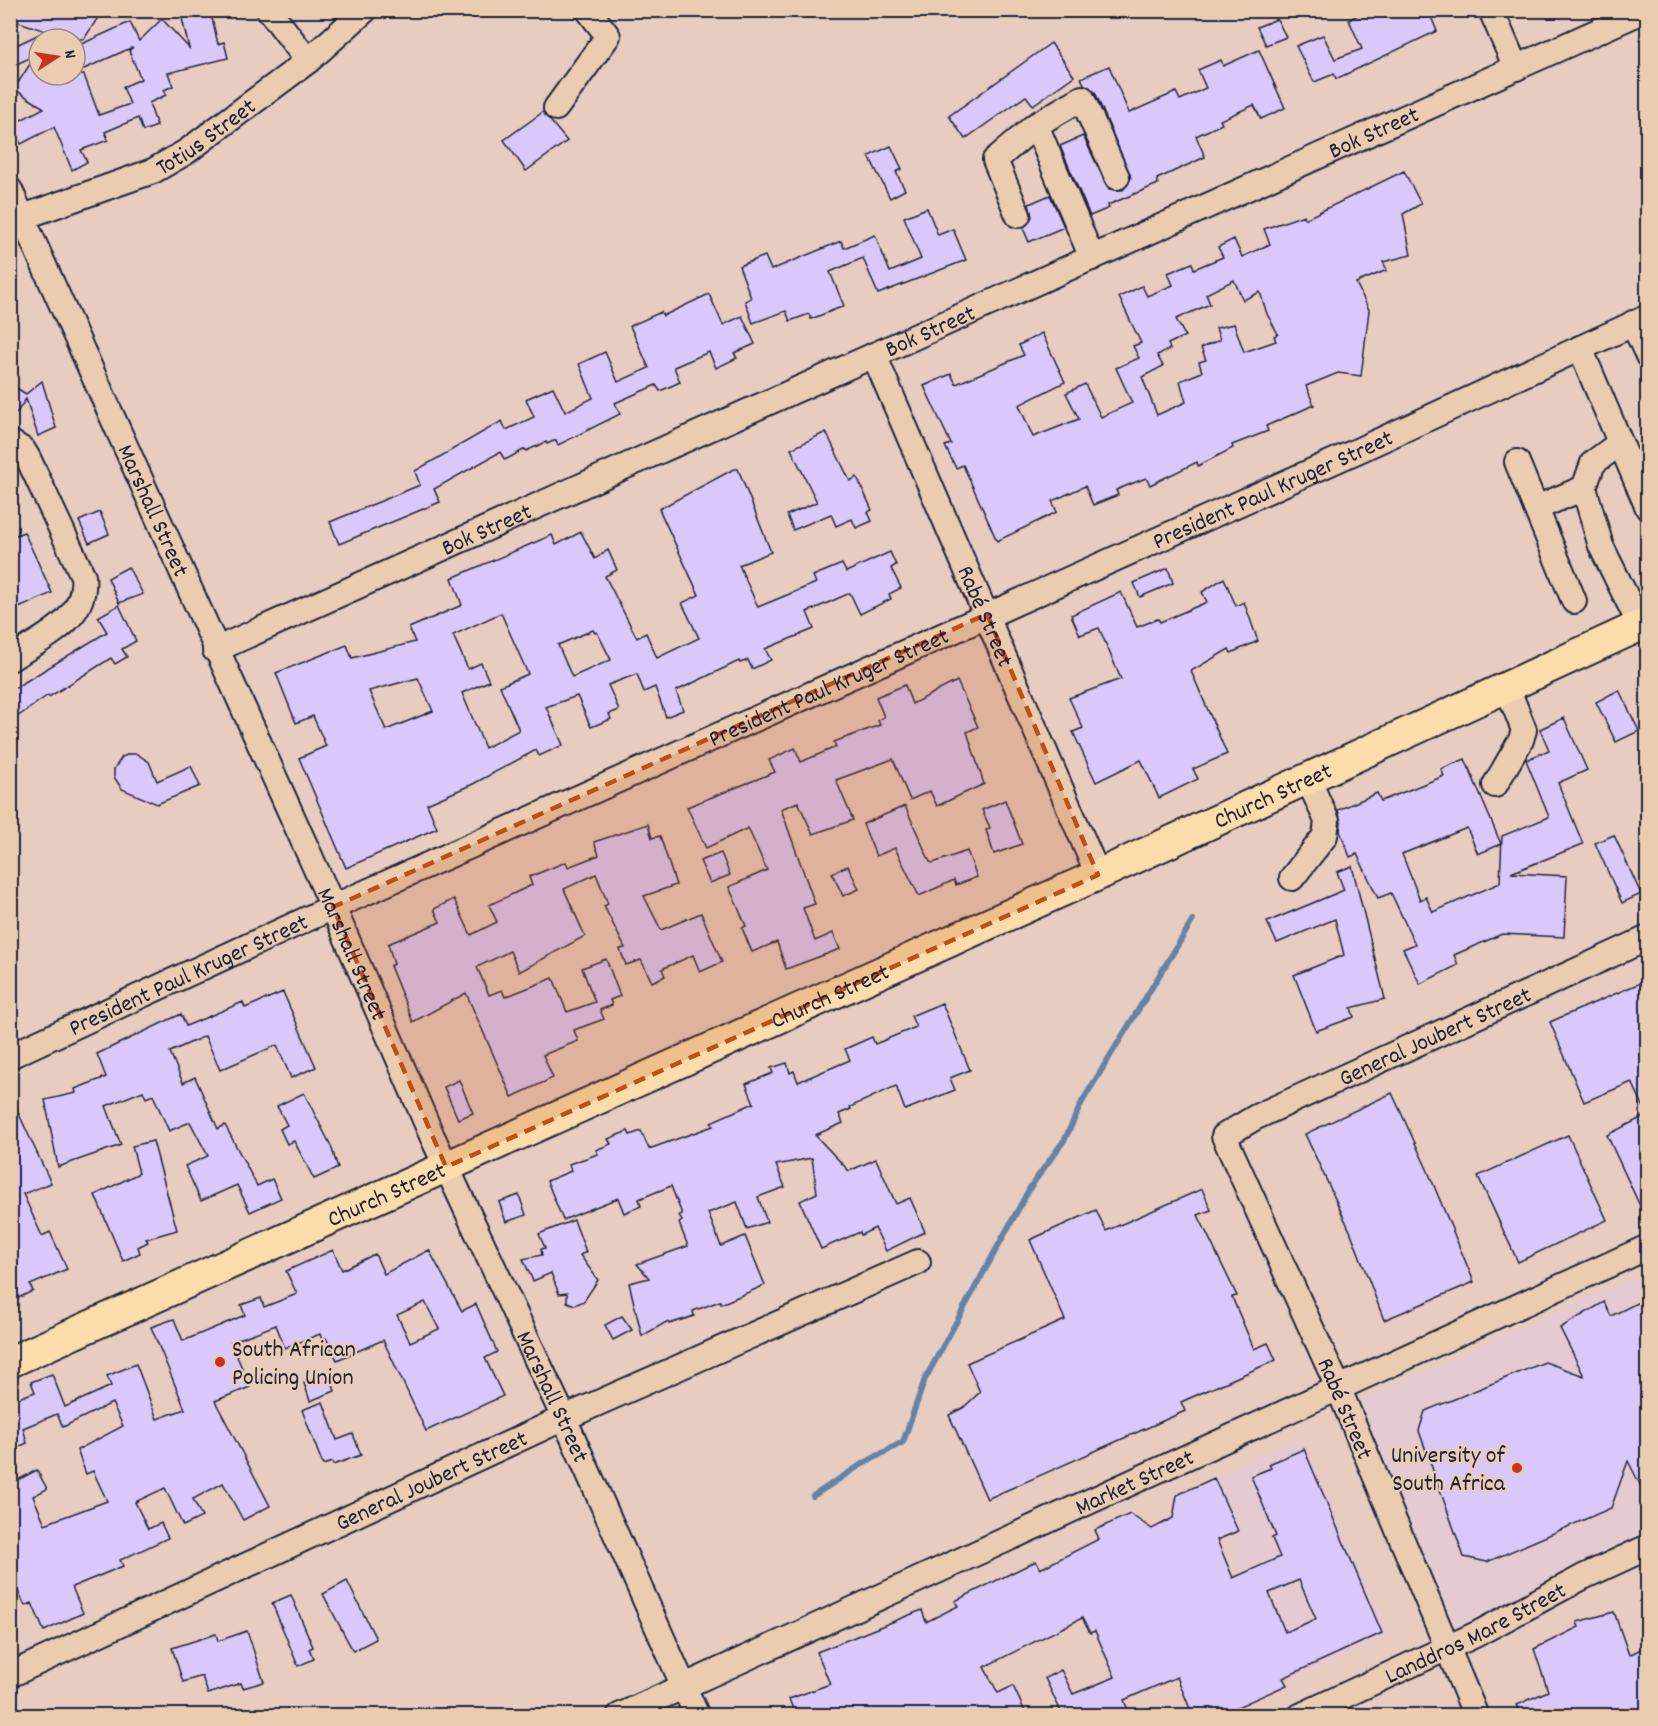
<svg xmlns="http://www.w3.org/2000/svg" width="1658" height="1726" viewBox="0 0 1658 1726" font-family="Dekko,sans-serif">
  <rect width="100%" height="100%" fill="#e7ccc0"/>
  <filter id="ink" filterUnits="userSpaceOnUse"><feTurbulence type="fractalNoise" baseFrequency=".0167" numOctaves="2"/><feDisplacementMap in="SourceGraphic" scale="12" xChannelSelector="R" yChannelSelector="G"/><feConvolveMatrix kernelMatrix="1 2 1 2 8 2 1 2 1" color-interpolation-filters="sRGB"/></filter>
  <g filter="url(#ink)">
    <g fill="#e3cbd1">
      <path d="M1647 1271V1535L1458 1632 1356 1402Z"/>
      <path d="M1303 1437 1392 1636 1292 1681 1250 1586 1241 1589 1236 1576 1240 1574 1232 1555 1236 1553 1229 1536 1223 1539 1201 1491 1204 1489 1201 1483Z"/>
    </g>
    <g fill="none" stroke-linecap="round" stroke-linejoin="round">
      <path stroke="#6583a6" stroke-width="6" d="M813 1496 859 1466 903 1442 925 1379 1031 1186 1065 1139 1082 1102 1193 920"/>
    </g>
    <g fill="#dac8fa" stroke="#22223b" stroke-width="1.5" fill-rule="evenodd">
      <path d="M10 10H103L84 39H39V75H84L99 115 130 104 123 87 141 79 129 51 133 47 75 73V47L130 22 139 41 162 19 189 48 180 10H210L218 44 224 42 228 58 168 73 173 86 164 90 166 95 149 103 157 126 143 131 138 118 105 132 108 140 81 150 87 162 72 170 54 127 21 144 11 125 44 108 14 89 36 55 10 67V48L46 31 10 19Z"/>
      <path d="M1365 10H1428L1437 31 1336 79 1334 74 1314 82 1296 46 1323 35 1335 59 1362 49 1349 20Z"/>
      <path d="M1277 19 1286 37 1266 45 1257 27Z"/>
      <path d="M1051 43 1074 76 1033 105 1026 96 965 139 949 116Z"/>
      <path d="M1259 50 1285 108 1261 119 1254 105 1220 120 1222 124 1196 136 1205 157 1157 179 1158 184 1108 205 1109 208 1090 216 1060 146 1083 136 1109 189 1123 190 1131 178 1095 92 1084 84 1081 78 1109 66 1129 113 1176 92 1180 100 1206 88 1198 70 1221 60 1223 66Z"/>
      <path d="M543 112 567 141 526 171 504 140Z"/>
      <path d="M891 146 902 169 896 172 905 190 890 198 869 156Z"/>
      <path d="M1404 171 1421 204 1403 214 1411 255 1383 262 1387 270 1356 283 1369 310 1361 376 1338 373 1306 386 1314 405 1266 426 1268 431 1232 445 1233 448 1198 466 1197 462 1150 485 1146 478 1116 490 1118 495 1093 505 1085 486 1052 501 1057 512 997 541 963 465 956 468 945 446 951 444 924 386 951 374 956 384 1024 355 1019 345 1042 333 1065 382 1019 405 1033 437 1079 419 1066 393 1085 384 1101 417 1132 403 1116 368 1139 358 1133 346 1141 343 1119 297 1142 286 1147 296 1173 285 1168 273 1192 263 1194 269 1223 257 1218 247 1234 239 1242 257 1270 244 1264 229 1304 215 1305 219ZM1234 280 1243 300 1260 292 1267 314 1278 334 1274 336 1276 341 1244 352 1234 324 1216 328 1220 340 1201 348 1206 360 1199 362 1202 372 1180 381 1186 402 1157 415 1142 377 1163 366 1157 355 1170 349 1168 344 1185 336 1176 319 1210 304 1206 294Z"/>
      <path d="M1050 195 1064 227 1029 242 1023 228 1032 217 1029 204Z"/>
      <path d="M927 208 938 235 953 229 966 260 878 294 863 258 830 272 844 306 811 319 809 314 790 321 786 311 753 323 745 301 751 298 739 266 765 256 771 270 841 241 844 248 875 235 890 272 921 259 904 217Z"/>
      <path d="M709 294 723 325 742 316 755 344 734 353 737 358 716 368 709 352 674 367 680 382 660 391 656 385 615 403 620 414 558 445 556 440 547 444 546 442 526 451 525 449 505 460 500 452 434 489 440 502 339 544 330 522 420 485 415 471 502 421 506 430 534 417 526 399 553 387 565 412 593 398 579 364 605 352 618 382 649 368 630 326 661 312 663 316Z"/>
      <path d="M42 381 56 428 38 436 26 399 10 422V384L26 394Z"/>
      <path d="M826 432 850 481 857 477 872 510 868 512 872 521 856 528 852 519 836 526 831 514 793 530 787 515 817 502 791 449Z"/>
      <path d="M734 469H738L771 552 739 565 758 607 816 583 813 576 842 564 846 572 890 552 896 565 891 568 901 588 889 594 891 599 860 614 850 593 807 612 814 629 765 649 771 660 752 669 748 660 740 663 739 661 676 691 683 710 666 717 655 687 644 692 637 674 608 685 619 710 609 714 611 719 591 727 577 696 546 707 563 745 539 756 536 750 473 784 427 804 437 828 346 868 299 758 326 746 313 716 296 723 276 673 347 645 352 658 415 642 409 628 462 605 452 578 552 535 556 545 581 532 595 559 608 550 617 570 605 576 637 638 646 633 657 658 699 638 682 603 699 595 659 509ZM501 613 528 674 500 686 519 730 485 748 462 693 489 681 481 663 468 669 453 635ZM593 630 595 633 597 632 611 660 572 677 558 645ZM418 678 433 711 386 730 369 691Z"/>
      <path d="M100 512 109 534 89 543 79 521Z"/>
      <path d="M24 532 52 593 10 612V537Z"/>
      <path d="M128 567 143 594 119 603 108 578Z"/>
      <path d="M1168 568 1173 583 1140 597 1134 583Z"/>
      <path d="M1224 578 1236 606 1244 602 1258 641 1231 653 1229 649 1191 671 1227 754 1193 769 1198 779 1159 798 1141 760 1096 782 1073 732 1083 728 1069 698 1121 679 1099 628 1080 635 1071 615 1121 592 1137 627 1158 619 1160 622 1207 602 1202 592Z"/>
      <path d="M119 605 136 641 122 649 127 657 115 664 111 658 49 697 48 695 10 722V691L107 632 98 617Z"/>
      <path d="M957 681 978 727 967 732 984 784 937 806 930 791 910 800 893 759 836 780 853 820 813 834 798 802 781 809 815 904 803 908 815 941 833 933 840 949 786 969 777 942 752 952 742 928 746 926 729 887 767 870 748 828 706 848 687 807 775 772 769 760 795 748 801 762 836 747 834 742 880 725 878 720 884 717 876 697 905 685 912 704Z"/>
      <path d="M1619 690 1639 731 1616 742 1596 702Z"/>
      <path d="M1564 718 1587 770 1558 783 1583 844 1511 873 1567 876 1564 937 1502 934 1454 955 1458 965 1420 984 1403 949 1415 944 1391 893 1378 898 1357 854 1350 857 1340 831 1341 822 1338 810 1377 793 1381 801 1444 776 1441 769 1465 759 1501 844 1478 854 1467 828 1402 854 1420 900 1426 897 1433 912 1500 883 1502 836 1549 817 1526 760 1549 750 1540 729Z"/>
      <path d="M129 754H137L149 762 157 781 191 766 200 786 157 804 122 789 114 777V769L122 757Z"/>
      <path d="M1005 800 1022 844 994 854 986 830 990 828 982 810Z"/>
      <path d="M905 806 930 862 933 863 967 851 977 877 956 885 954 880 919 896 895 848 876 856 863 824Z"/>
      <path d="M648 824 652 838 660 836 676 885 644 896 661 930 701 913 722 962 700 972 693 955 662 969 665 976 652 982 641 960 626 965 620 949 625 948 604 906 608 904 596 874 564 889 585 936 519 972 510 951 477 967 489 995 502 990 505 997 553 978 567 1012 595 1002 582 968 606 959 620 996 610 1000 612 1005 600 1010 604 1019 574 1030 578 1041 543 1055 553 1078 512 1097 466 993 413 1022 390 966 394 964 388 944 440 922 434 909 454 899 471 935 497 922 489 905 532 885 529 877 566 862 568 867 599 855 594 842Z"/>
      <path d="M1614 835 1641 894 1622 903 1595 843Z"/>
      <path d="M721 853 730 875 710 883 700 861Z"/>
      <path d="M848 866 859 889 843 896 832 873Z"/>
      <path d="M1352 866 1385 999 1351 1008 1354 1017 1316 1031 1294 975 1344 955 1335 919 1277 943 1267 922 1344 890 1337 872Z"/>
      <path d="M1640 983 1647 1001V1114L1632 1082 1584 1102 1550 1022Z"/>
      <path d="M283 992 316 1067 291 1078 277 1045 220 1070 205 1036 170 1052 183 1083 195 1077 218 1129 225 1125 257 1186 272 1179 281 1198 250 1212 237 1185 201 1201 185 1166 208 1156 190 1122 169 1131 153 1095 146 1098 143 1091 106 1106 121 1145 58 1167 45 1100 76 1093 75 1089 106 1077 97 1054 181 1014 186 1026 243 1002 245 1008Z"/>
      <path d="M942 1003 970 1070 950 1078 955 1090 905 1110 896 1086 850 1107 851 1109 839 1114 843 1123 815 1135 849 1171 876 1159 896 1204 910 1198 925 1232 886 1251 875 1228 861 1235 860 1232 821 1249 800 1201 817 1193 812 1158 776 1165 785 1187 758 1197 767 1222 747 1229 737 1202 708 1213 721 1246 745 1236 765 1285 721 1304 720 1301 693 1311 694 1316 669 1324 668 1321 642 1336 629 1283 649 1278 637 1264 688 1246 679 1223 682 1221 679 1215 682 1214 671 1186 639 1199 641 1206 624 1213 618 1198 563 1220 547 1181 571 1171 569 1164 598 1154 596 1150 611 1144 608 1139 628 1131 630 1135 641 1131 649 1149 713 1126 711 1122 754 1103 746 1084 773 1073 771 1068 787 1063 790 1073 794 1071 798 1082 850 1060 845 1049 872 1037 875 1044 916 1027 911 1016Z"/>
      <path d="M459 1080 473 1113 458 1119 444 1087Z"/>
      <path d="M304 1093 331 1146 338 1168 314 1179 294 1141 287 1144 280 1129 287 1125 277 1106Z"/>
      <path d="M1392 1093 1427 1169 1474 1282 1384 1320 1351 1233 1305 1134Z"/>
      <path d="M10 1095 51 1183 23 1194 42 1236 50 1232 67 1269 30 1285 33 1291 16 1299 10 1289Z"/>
      <path d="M1647 1115V1221L1607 1135Z"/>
      <path d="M1568 1135 1607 1220 1518 1262 1478 1176Z"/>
      <path d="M153 1141 177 1230 146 1239 148 1242 138 1247 140 1253 123 1261 95 1195 139 1173 132 1146Z"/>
      <path d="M1202 1189 1211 1210 1198 1215 1237 1296 1232 1297 1254 1349 1268 1343 1276 1360 1181 1402 1185 1411 987 1499 949 1415 963 1408 980 1392 967 1363 1065 1320 1030 1240 1096 1210 1106 1231Z"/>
      <path d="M519 1195 526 1215 506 1222 499 1202Z"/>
      <path d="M574 1220 586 1252 580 1255 598 1280 584 1301 575 1305 567 1302V1293L559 1294 551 1273 533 1281 523 1259 542 1255 541 1249 545 1248 539 1234Z"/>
      <path d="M333 1250 342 1270 375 1254 384 1274 429 1250 462 1311 476 1304 497 1352 485 1358 503 1396 426 1431 383 1340 337 1360 326 1338 322 1340 320 1334 285 1348 276 1325 231 1342 250 1387 215 1401 270 1506 243 1520 223 1483 193 1499 202 1517 183 1526 165 1488 135 1502 148 1529 161 1523 168 1538 120 1560 123 1566 72 1587 83 1613 44 1631 32 1603 25 1606 10 1572V1484L37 1470 47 1489 33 1496 45 1524 107 1501 93 1471 86 1474 77 1450 123 1426 112 1403 63 1427 57 1414 23 1428 27 1443 10 1451V1401L35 1392 31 1382 52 1374 65 1407 111 1386 107 1376 136 1364 157 1419 185 1409 151 1327 174 1319 183 1341 245 1315 241 1305 261 1298 264 1307 297 1294 286 1271ZM425 1302 439 1329 410 1342 397 1315Z"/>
      <path d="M1647 1298V1382L1641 1385 1647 1399V1498L1628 1461 1611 1508 1487 1562 1464 1557 1419 1431 1425 1411 1545 1362 1584 1376 1560 1328 1604 1302 1611 1316Z"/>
      <path d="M622 1316 632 1330 613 1340 605 1325Z"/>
      <path d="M329 1373 335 1391 310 1401 304 1383Z"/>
      <path d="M323 1402 337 1440 353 1434 361 1455 333 1465 332 1462 323 1465 302 1410Z"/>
      <path d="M1304 1449 1382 1633 1283 1678 1287 1685 1217 1716H1193L1177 1677 1124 1700 1130 1716H1063L1045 1678 1061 1670 1073 1694 1115 1677 1095 1631 1090 1633 1082 1618 984 1667 998 1693 1013 1686 1027 1716H796L789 1699 830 1684 817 1652 922 1610 926 1622 958 1606 955 1601 1036 1561 1040 1569 1099 1539 1095 1530 1130 1514 1152 1529 1173 1518 1177 1495 1214 1478 1238 1531 1217 1540 1233 1578 1280 1557 1272 1538 1276 1536 1251 1476 1271 1468 1269 1464ZM1299 1580 1316 1619 1285 1632 1269 1593Z"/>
      <path d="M347 1581 376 1639 353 1651 323 1594Z"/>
      <path d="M291 1595 313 1647 309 1649 314 1659 298 1666 272 1603Z"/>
      <path d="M1614 1612 1629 1655 1647 1646V1716H1524L1517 1705 1548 1691 1534 1649 1579 1627 1577 1622Z"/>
      <path d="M247 1631 264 1682 243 1688 241 1683 208 1694 202 1676 183 1682 172 1648 216 1634 218 1641Z"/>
    </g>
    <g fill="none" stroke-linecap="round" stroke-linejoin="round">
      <g stroke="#22223b" stroke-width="28">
        <g id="minor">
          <path d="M269 10 308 61"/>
          <path d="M1491 10 1516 68"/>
          <path d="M556 108 608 36 588 10"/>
          <path id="s1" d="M10 190 333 907 432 1136 564 1418 697 1716"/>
          <path id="s2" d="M10 215 23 217 153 171 186 152 308 61 365 10"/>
          <path d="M1018 215 995 160 1036 125"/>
          <path d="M1092 258 1036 125 1082 98 1117 177"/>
          <path d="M1633 323 1648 356"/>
          <path d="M1580 348 1648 508"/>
          <path id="s3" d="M874 355 1098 875"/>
          <path d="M10 442 23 450 28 458 83 576C88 620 42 638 10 659"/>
          <path d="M1620 443 1593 463 1584 488 1601 546 1640 625"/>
          <path d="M1517 462 1574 601"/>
          <path d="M1536 508 1584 488"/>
          <path id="s4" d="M215 650 1645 10"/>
          <path d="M1495 785 1521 740 1524 730 1507 687"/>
          <path d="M1292 878 1325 836 1327 821 1308 779"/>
          <path id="s5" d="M10 1056 333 907 1357 451 1648 317"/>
          <path id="s6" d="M10 1675 564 1418 918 1262"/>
          <path id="s7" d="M619 1716 1648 1247"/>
          <path id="s8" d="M1300 1716 1477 1634 1583 1577 1648 1547"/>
          <path id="s9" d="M1476 1716 1338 1387 1224 1136 1256 1117 1648 938"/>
        </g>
      </g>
      <g stroke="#22223b" stroke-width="34">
        <g id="major">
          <path id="s10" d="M10 1362 1098 875 1648 622"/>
        </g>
      </g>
      <use href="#minor" stroke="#eacdb1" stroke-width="24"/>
      <use href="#major" stroke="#fbddab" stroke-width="30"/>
    </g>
  </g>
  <path fill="#c04e15" fill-opacity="0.2" stroke="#c04e15" stroke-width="4.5" stroke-dasharray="12 8" stroke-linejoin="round" d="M987 614 1098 875 446 1167 333 907Z"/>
  <g fill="#c8321e" stroke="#eacdb1" stroke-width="2">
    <circle cx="220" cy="1362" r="6"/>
    <circle cx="1517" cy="1468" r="6"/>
  </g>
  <g text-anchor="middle" stroke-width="4.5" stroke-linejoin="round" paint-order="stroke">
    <g font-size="24" fill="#22223b" stroke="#eacdb1">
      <text dy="8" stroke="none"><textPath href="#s4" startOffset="1269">Bok Street</textPath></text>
      <text dy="8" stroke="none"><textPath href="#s2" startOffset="214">Totius Street</textPath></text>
      <text dy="8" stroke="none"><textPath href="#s4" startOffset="783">Bok Street</textPath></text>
      <text dy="8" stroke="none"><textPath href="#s5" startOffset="1384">President Paul Kruger Street</textPath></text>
      <text dy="8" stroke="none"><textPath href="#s1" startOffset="351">Marshall Street</textPath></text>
      <text dy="8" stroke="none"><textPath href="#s4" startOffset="297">Bok Street</textPath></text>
      <text dy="8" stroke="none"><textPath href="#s3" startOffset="284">Rabé Street</textPath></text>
      <text dy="8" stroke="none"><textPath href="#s5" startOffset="898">President Paul Kruger Street</textPath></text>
      <text dy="8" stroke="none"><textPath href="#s10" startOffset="1384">Church Street</textPath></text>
      <text dy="8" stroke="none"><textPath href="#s1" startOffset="837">Marshall Street</textPath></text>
      <text dy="8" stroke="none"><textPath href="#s5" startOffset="196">President Paul Kruger Street</textPath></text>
      <text dy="8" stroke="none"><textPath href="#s10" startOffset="898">Church Street</textPath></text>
      <text dy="8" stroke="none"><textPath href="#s9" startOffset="866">General Joubert Street</textPath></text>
      <text dy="8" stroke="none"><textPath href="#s10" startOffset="412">Church Street</textPath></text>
      <text dy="8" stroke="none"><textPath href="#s1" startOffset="1323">Marshall Street</textPath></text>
      <text transform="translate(1346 1408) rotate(67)" y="8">Rabé Street</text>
      <text dy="8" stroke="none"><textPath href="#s6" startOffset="464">General Joubert Street</textPath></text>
      <text dy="8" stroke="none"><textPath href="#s7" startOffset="566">Market Street</textPath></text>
      <text dy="8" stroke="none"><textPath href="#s8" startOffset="194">Landdros Mare Street</textPath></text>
    </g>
    <g font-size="24" fill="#22223b" stroke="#eacdb1" text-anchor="start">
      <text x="232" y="1356">South African<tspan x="232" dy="28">Policing Union</tspan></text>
      <text x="1505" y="1462" text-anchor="end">University of<tspan x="1505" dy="28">South Africa</tspan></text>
    </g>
  </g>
  <rect width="1658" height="1726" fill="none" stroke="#eacdb1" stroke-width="36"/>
  <rect x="18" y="18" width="1622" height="1690" fill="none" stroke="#22223b" stroke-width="2" filter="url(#ink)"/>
  <g transform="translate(57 57) rotate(78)"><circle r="28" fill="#eacdb1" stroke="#9a8982" stroke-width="1.5"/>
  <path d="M0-4.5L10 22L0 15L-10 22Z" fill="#c8321e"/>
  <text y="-9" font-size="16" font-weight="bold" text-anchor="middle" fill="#22223b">N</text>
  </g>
</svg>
